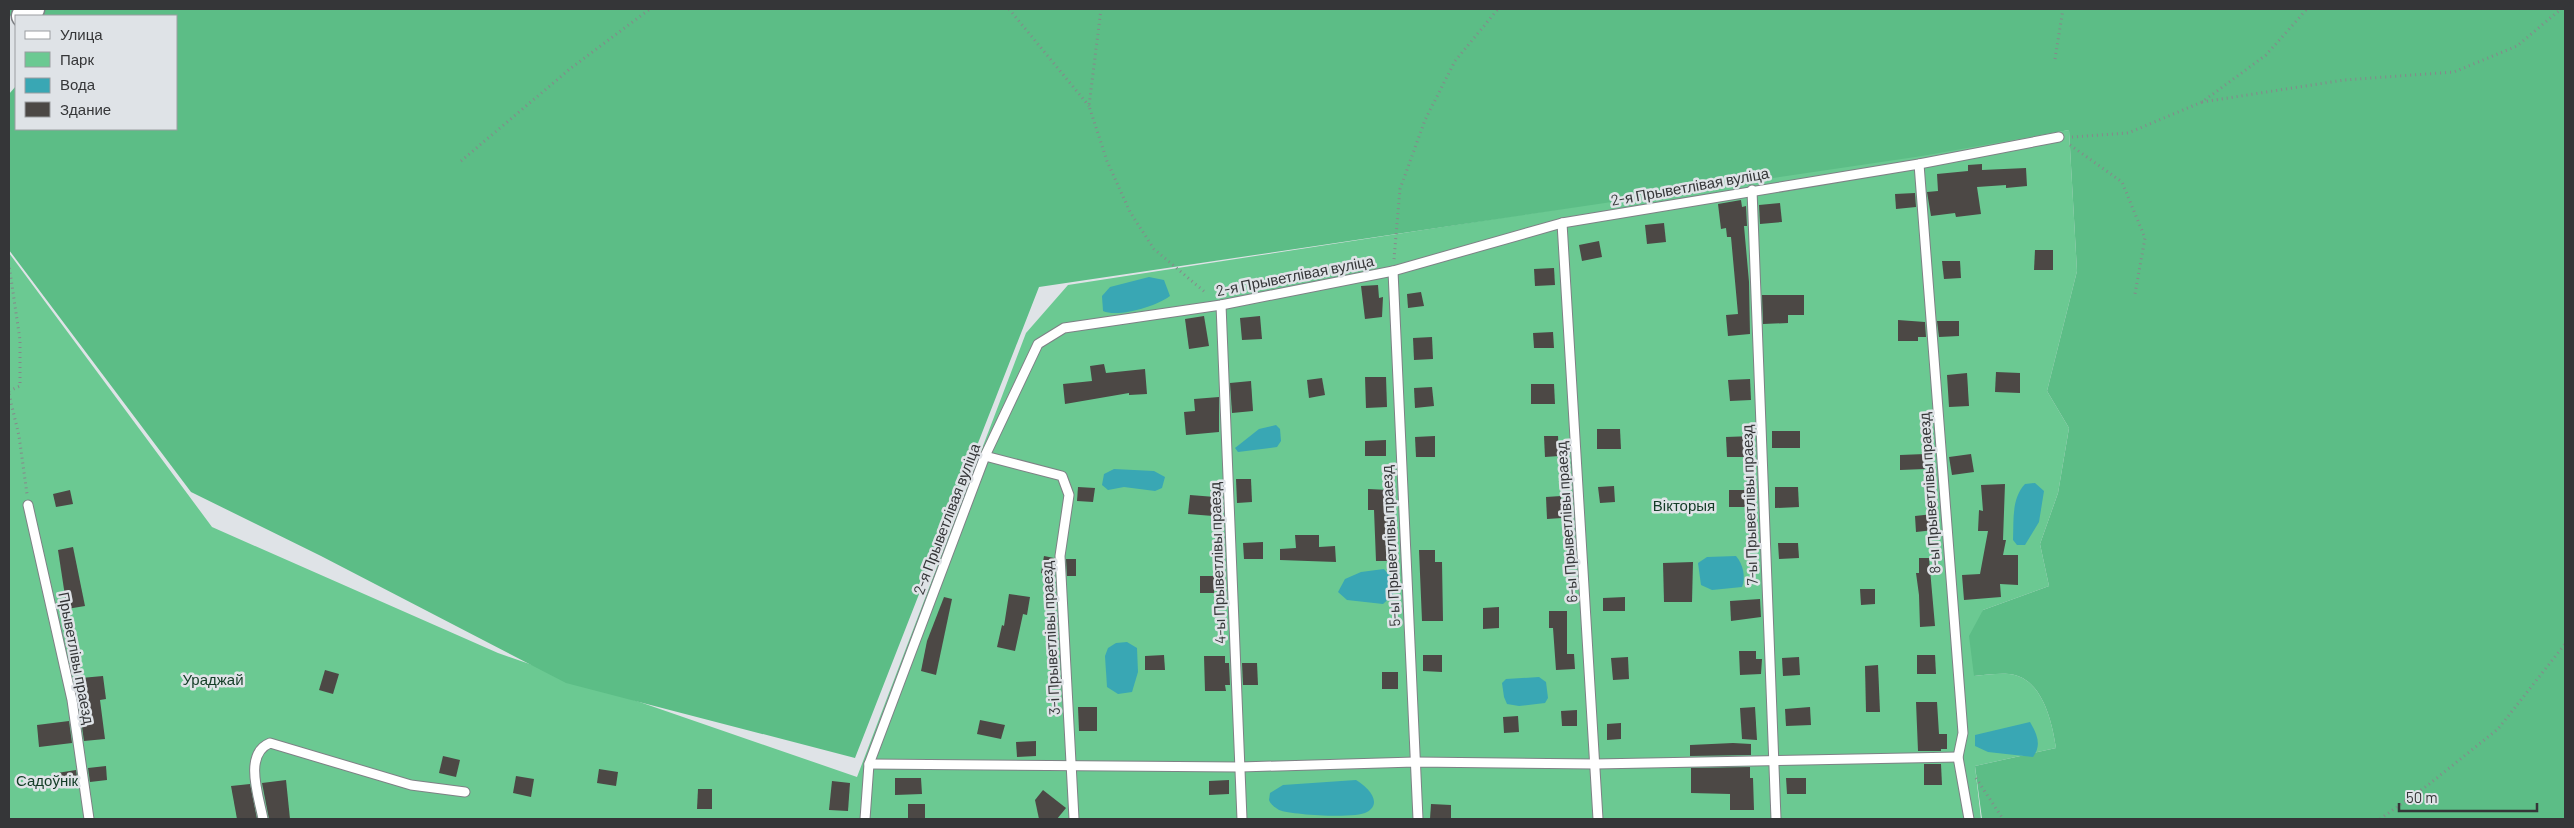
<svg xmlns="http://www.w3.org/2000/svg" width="2574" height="828" viewBox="0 0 2574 828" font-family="Barlow,sans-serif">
  <rect width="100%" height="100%" fill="#dfe3e7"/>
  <path fill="#6bc992" d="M2069 130 2077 271 2047 391 2069 428 2058 493 2040 544 2049 586 1983 610 1974 676C1985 675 1998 673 2009 674 2042 677 2052 721 2056 748L1975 766 1981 819H9V253L212 527 498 653 857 777 1026 333 1068 285Z"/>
  <path fill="#5cbd86" d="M9 9H2565V819H1982L1975 766 2056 748C2052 721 2042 677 2009 674 1998 673 1985 675 1974 676L1969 636 1983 610 2049 586 2040 544 2058 493 2069 428 2047 391 2077 271 2069 130 1922 156 1039 287 855 758 566 683 321 556 191 492 9 250V94L16 86V129H176V16L16 18 9 15Z"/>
  <g fill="#39a7b4">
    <path d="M1149 277 1164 280 1170 296C1157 306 1118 318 1103 311L1102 296 1110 287Z"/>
    <path d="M1276 425 1280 429 1281 441 1277 447 1238 452 1235 448 1259 429Z"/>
    <path d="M1114 469 1154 471 1165 477 1162 488 1155 491 1124 487 1108 490 1102 485 1104 474Z"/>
    <path d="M2035 483 2044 491 2039 522 2025 545H2017L2013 540C2014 521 2011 499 2025 484Z"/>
    <path d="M1736 556C1743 564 1746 577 1742 587L1712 590 1701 585 1698 563 1707 557Z"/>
    <path d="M1384 569 1394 581 1393 595 1383 604 1347 600 1338 592 1345 579 1361 572Z"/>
    <path d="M1127 642 1137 648 1138 672 1132 692 1118 694 1107 687 1105 656 1108 648 1116 643Z"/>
    <path d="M1539 677 1546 682 1548 698 1545 703 1519 706 1507 704 1504 697 1502 683 1506 679Z"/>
    <path d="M2030 722C2037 734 2042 745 2033 757L1988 752 1975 746V735Z"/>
    <path d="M1356 780C1366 786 1384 802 1367 812 1355 819 1292 815 1279 810 1274 807 1271 805 1269 800L1270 793 1283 785Z"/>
  </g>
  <g fill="#4c4845">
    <path d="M1982 164V170L2026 168 2027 186 2006 188V185L1977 187 1981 214 1956 217 1955 213 1931 216 1927 192 1938 191 1937 174 1968 171V165Z"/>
    <path d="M1915 193 1916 207 1896 209 1895 194Z"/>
    <path d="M1741 200 1742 207 1746 206 1747 226H1744L1749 282 1750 334 1728 336 1726 315 1738 314 1731 237H1727L1726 228 1721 229 1718 204Z"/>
    <path d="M1780 203 1782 222 1760 224 1759 205Z"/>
    <path d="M1664 223 1666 242 1647 244 1645 225Z"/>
    <path d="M1599 241 1602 257 1582 261 1579 245Z"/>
    <path d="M2035 250H2053V270H2034Z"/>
    <path d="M1942 261H1960L1961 278 1944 279Z"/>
    <path d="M1554 268 1555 285 1535 286 1534 269Z"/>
    <path d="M1378 285 1379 298 1383 297 1382 317 1365 319 1361 286Z"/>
    <path d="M1421 292 1424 306 1408 308 1407 294Z"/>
    <path d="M1762 295H1804V315H1788V323L1763 324Z"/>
    <path d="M1204 316 1209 346 1189 349 1185 319Z"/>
    <path d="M1260 316 1262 339 1242 340 1240 318Z"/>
    <path d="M1898 320 1925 322 1926 337H1918V341H1898Z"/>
    <path d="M1937 321H1959V336L1939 337Z"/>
    <path d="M1553 332 1554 348H1534L1533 333Z"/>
    <path d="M1432 337 1433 359 1414 360 1413 338Z"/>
    <path d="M1104 364 1106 373 1145 369 1147 394 1129 395V393L1065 404 1063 384 1092 381 1090 366Z"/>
    <path d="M1996 372 2020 373V393L1995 392Z"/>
    <path d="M1967 373 1969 406 1949 407 1947 375Z"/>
    <path d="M1365 377H1386L1387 407 1366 408Z"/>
    <path d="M1322 378 1325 395 1309 398 1307 380Z"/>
    <path d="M1750 379 1751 400 1730 401 1728 380Z"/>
    <path d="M1251 381 1253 411 1232 413 1230 383Z"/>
    <path d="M1531 384H1554L1555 404H1531Z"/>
    <path d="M1432 387 1434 406 1415 408 1414 388Z"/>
    <path d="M1219 397V432L1186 435 1184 412 1195 411 1194 399Z"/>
    <path d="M1597 429H1620L1621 449H1597Z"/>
    <rect x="1772" y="431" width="28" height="17"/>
    <path d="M1435 436V457H1416L1415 437Z"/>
    <path d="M1544 436H1558L1559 456 1545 457Z"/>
    <path d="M1753 436 1754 457H1727L1726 437Z"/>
    <path d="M1386 440V456H1365V441Z"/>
    <path d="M1925 454V469L1900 470V455Z"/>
    <path d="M1971 454 1974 472 1952 475 1949 457Z"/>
    <path d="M1236 479H1251L1252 502 1237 503Z"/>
    <path d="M2005 484 2003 540H2006L2003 555H2018V585L2000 584 2001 597 1964 600 1962 575 1980 574 1988 531H1978L1979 510 1983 511 1981 485Z"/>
    <path d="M1614 486 1615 502 1600 503 1598 487Z"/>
    <path d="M1078 487 1095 488 1093 502 1077 501Z"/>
    <path d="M1775 487H1798L1799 507 1775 508Z"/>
    <path d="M1368 489 1389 490 1388 525 1391 549H1388V561H1376L1374 510H1368Z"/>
    <path d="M70 490 73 504 56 507 53 494Z"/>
    <rect x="1729" y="490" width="16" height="17"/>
    <path d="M1190 495 1215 497 1213 516 1188 514Z"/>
    <path d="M1561 496 1562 518 1547 519 1546 497Z"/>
    <path d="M1933 514 1934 530 1916 532 1915 516Z"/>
    <path d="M1295 535H1319V547L1335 546 1336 562 1280 560V549L1296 548Z"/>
    <path d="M1263 542V559H1244L1243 543Z"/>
    <path d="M1778 543H1798L1799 558 1779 559Z"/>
    <path d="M73 547 85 606 67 609 58 550Z"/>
    <path d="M1419 550H1435V562H1442L1443 621H1422Z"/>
    <path d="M1044 556 1054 558 1055 576 1041 573Z"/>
    <path d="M1919 558H1929L1935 626 1920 627 1919 595 1916 573H1919Z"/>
    <path d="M1066 559H1076V576H1067Z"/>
    <path d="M1693 562 1692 602H1664L1663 563Z"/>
    <path d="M1200 576H1215L1214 593H1200Z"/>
    <path d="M1860 589H1875V604L1861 605Z"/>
    <path d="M1009 594 1030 597 1027 615 1023 614 1015 651 997 647 1002 625 1004 626Z"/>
    <path d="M944 597 952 599 936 675 921 671 927 641Z"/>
    <path d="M1625 597V611H1603V598Z"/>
    <path d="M1760 599 1761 617 1731 621 1730 601Z"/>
    <path d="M1499 607V628L1483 629V608Z"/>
    <path d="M1549 611H1567V654H1574L1575 669 1556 670 1553 628H1549Z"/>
    <path d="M1739 651H1756V659H1762L1761 674 1740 675Z"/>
    <path d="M1164 655 1165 670H1145V656Z"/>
    <path d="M1423 655H1442V672L1423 671Z"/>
    <path d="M1917 655H1935L1936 674H1917Z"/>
    <path d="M1204 656H1225V663H1229L1230 685H1225L1226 691H1205Z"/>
    <path d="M1628 657 1629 679 1613 680 1611 658Z"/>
    <path d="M1799 657 1800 675 1783 676 1782 658Z"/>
    <path d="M1242 663H1257L1258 685H1243Z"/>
    <path d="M1878 665 1880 712H1866L1865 666Z"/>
    <path d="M325 670 339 674 333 694 319 690Z"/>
    <rect x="1382" y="672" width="16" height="17"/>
    <path d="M103 676 106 699 100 700 105 739 84 741 81 720 85 719 81 678Z"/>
    <path d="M1916 702H1937L1939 734H1947V749H1941V751H1918Z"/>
    <path d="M1078 707H1097V731H1079Z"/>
    <path d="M1755 707 1757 740 1742 739 1740 708Z"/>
    <path d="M1810 707 1811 725 1786 726 1785 709Z"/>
    <path d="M1577 710V726H1562L1561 711Z"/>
    <path d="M1518 716 1519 732 1504 733 1503 717Z"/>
    <path d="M980 720 1005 725 1001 739 977 734Z"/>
    <path d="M69 721 72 743 39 747 37 725Z"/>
    <path d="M1621 723V739L1607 740V724Z"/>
    <path d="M1036 741V756L1017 757 1016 742Z"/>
    <path d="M1733 743 1751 744V755L1690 756V745Z"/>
    <path d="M443 756 460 760 456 777 439 773Z"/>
    <path d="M1924 764H1941L1942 785H1924Z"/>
    <path d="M106 766 107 780 90 782 88 768Z"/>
    <path d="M1750 767V778H1753L1754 810H1730V794L1691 793V768Z"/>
    <path d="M599 769 618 772 616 786 597 783Z"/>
    <path d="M76 770 78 784 59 787 57 773Z"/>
    <path d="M516 776 534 779 531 797 513 793Z"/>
    <path d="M895 778H921L922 794 895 795Z"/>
    <path d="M1786 778H1806V794H1787Z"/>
    <path d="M286 780 290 819H269L262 783Z"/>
    <path d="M1229 780V794L1209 795V781Z"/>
    <path d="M832 781 850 783 848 811 829 810Z"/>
    <path d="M250 784 257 819H237L231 786Z"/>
    <path d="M698 789H712V809H697Z"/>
    <path d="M1043 790 1066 808 1057 819H1039L1035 800Z"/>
    <rect x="908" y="804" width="17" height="15"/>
    <path d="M1431 804 1451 805V819H1430Z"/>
  </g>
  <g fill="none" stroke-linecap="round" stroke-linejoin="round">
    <g stroke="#7e8185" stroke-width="11">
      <g id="service">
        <path d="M1919 164 1963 733 1958 757 1969 819"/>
        <path d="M1752 190 1776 819"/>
        <path d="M1562 223 1598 819"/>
        <path d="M1393 271 1418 819"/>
        <path d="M1221 305 1242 819"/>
        <path d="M985 456 1062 476 1069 495 1060 556 1074 819"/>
        <path d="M28 505 72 700 89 819"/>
        <path d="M869 764 1240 767 1415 762 1595 764 1958 757"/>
        <path d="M263 819C259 797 243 754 270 743L411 785 465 792"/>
        <path d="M865 819 869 764 985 456 1038 344 1064 328 1221 305 1393 271 1562 223 1919 164 2059 137"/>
      </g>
    </g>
    <g stroke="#7e8185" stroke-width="25">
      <path id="tertiary" d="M23 16 33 9"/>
    </g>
    <g stroke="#86888b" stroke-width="3" stroke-dasharray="1 4" stroke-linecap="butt">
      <path d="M1009 9 1089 106"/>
      <path d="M1101 9 1089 106 1107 161 1130 212 1154 249 1206 293"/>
      <path d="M2055 59 2063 9"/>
      <path d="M2202 102 2344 80 2454 72 2517 46 2561 9"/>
      <path d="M2072 137 2128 133 2202 102 2266 55 2307 9"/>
      <path d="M2070 145 2122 182 2145 238 2135 294"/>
      <path d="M461 161 571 68 650 9"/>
      <path d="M1394 259 1400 189 1425 120 1455 61 1498 9"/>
      <path d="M9 391 20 386V340L9 265"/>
      <path d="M9 394 19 436 27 494"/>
      <path d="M1976 778 2003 819"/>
      <path d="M2380 819 2428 785 2498 729 2565 644"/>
    </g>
    <use href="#service" stroke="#fff" stroke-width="9"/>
    <use href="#tertiary" stroke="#fff" stroke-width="22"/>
  </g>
  <g text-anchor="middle" stroke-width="5" stroke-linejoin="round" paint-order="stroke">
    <g font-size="15" fill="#353638" stroke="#dfe3e7">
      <text transform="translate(1690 187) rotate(-10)" y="5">2-я Прыветлівая вуліца</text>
      <text transform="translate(1295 276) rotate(-11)" y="5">2-я Прыветлівая вуліца</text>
      <text transform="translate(1930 493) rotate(-94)" y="5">8-ы Прыветлівы праезд</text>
      <text transform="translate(1750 505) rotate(-92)" y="5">7-ы Прыветлівы праезд</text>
      <text transform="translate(947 519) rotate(-69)" y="5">2-я Прыветлівая вуліца</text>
      <text transform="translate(1567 522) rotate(-94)" y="5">6-ы Прыветлівы праезд</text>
      <text transform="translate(1391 546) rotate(-93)" y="5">5-ы Прыветлівы праезд</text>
      <text transform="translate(1218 563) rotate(-92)" y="5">4-ы Прыветлівы праезд</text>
      <text transform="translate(1051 638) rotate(-93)" y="5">3-і Прыветлівы праезд</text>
      <text transform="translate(76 658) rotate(79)" y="5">Прыветлівы праезд</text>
    </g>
    <g font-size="15" fill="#133c26" stroke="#dfe3e7">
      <text x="1684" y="511">Вікторыя</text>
      <text x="213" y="685">Ураджай</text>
      <text x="47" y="786">Садоўнік</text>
    </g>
  </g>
  <rect width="2574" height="828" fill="none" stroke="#353638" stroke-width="20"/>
  <rect x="15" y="15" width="162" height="115" fill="#dfe3e7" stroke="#9b9ea1"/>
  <rect x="25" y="31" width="25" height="8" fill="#ffffff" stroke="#9b9ea1"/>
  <text x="60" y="40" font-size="15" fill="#353638">Улица</text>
  <rect x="25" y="52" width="25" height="15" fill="#6bc992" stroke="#9b9ea1"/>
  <text x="60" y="65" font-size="15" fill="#353638">Парк</text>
  <rect x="25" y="78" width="25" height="15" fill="#39a7b4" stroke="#9b9ea1"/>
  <text x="60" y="90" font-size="15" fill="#353638">Вода</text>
  <rect x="25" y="102" width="25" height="15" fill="#4c4845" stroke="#9b9ea1"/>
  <text x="60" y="115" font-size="15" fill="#353638">Здание</text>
  <path d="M2399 803v8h138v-8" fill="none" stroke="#353638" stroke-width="2.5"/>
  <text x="2406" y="803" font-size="15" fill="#353638" stroke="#dfe3e7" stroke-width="4" paint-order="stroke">50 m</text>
</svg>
